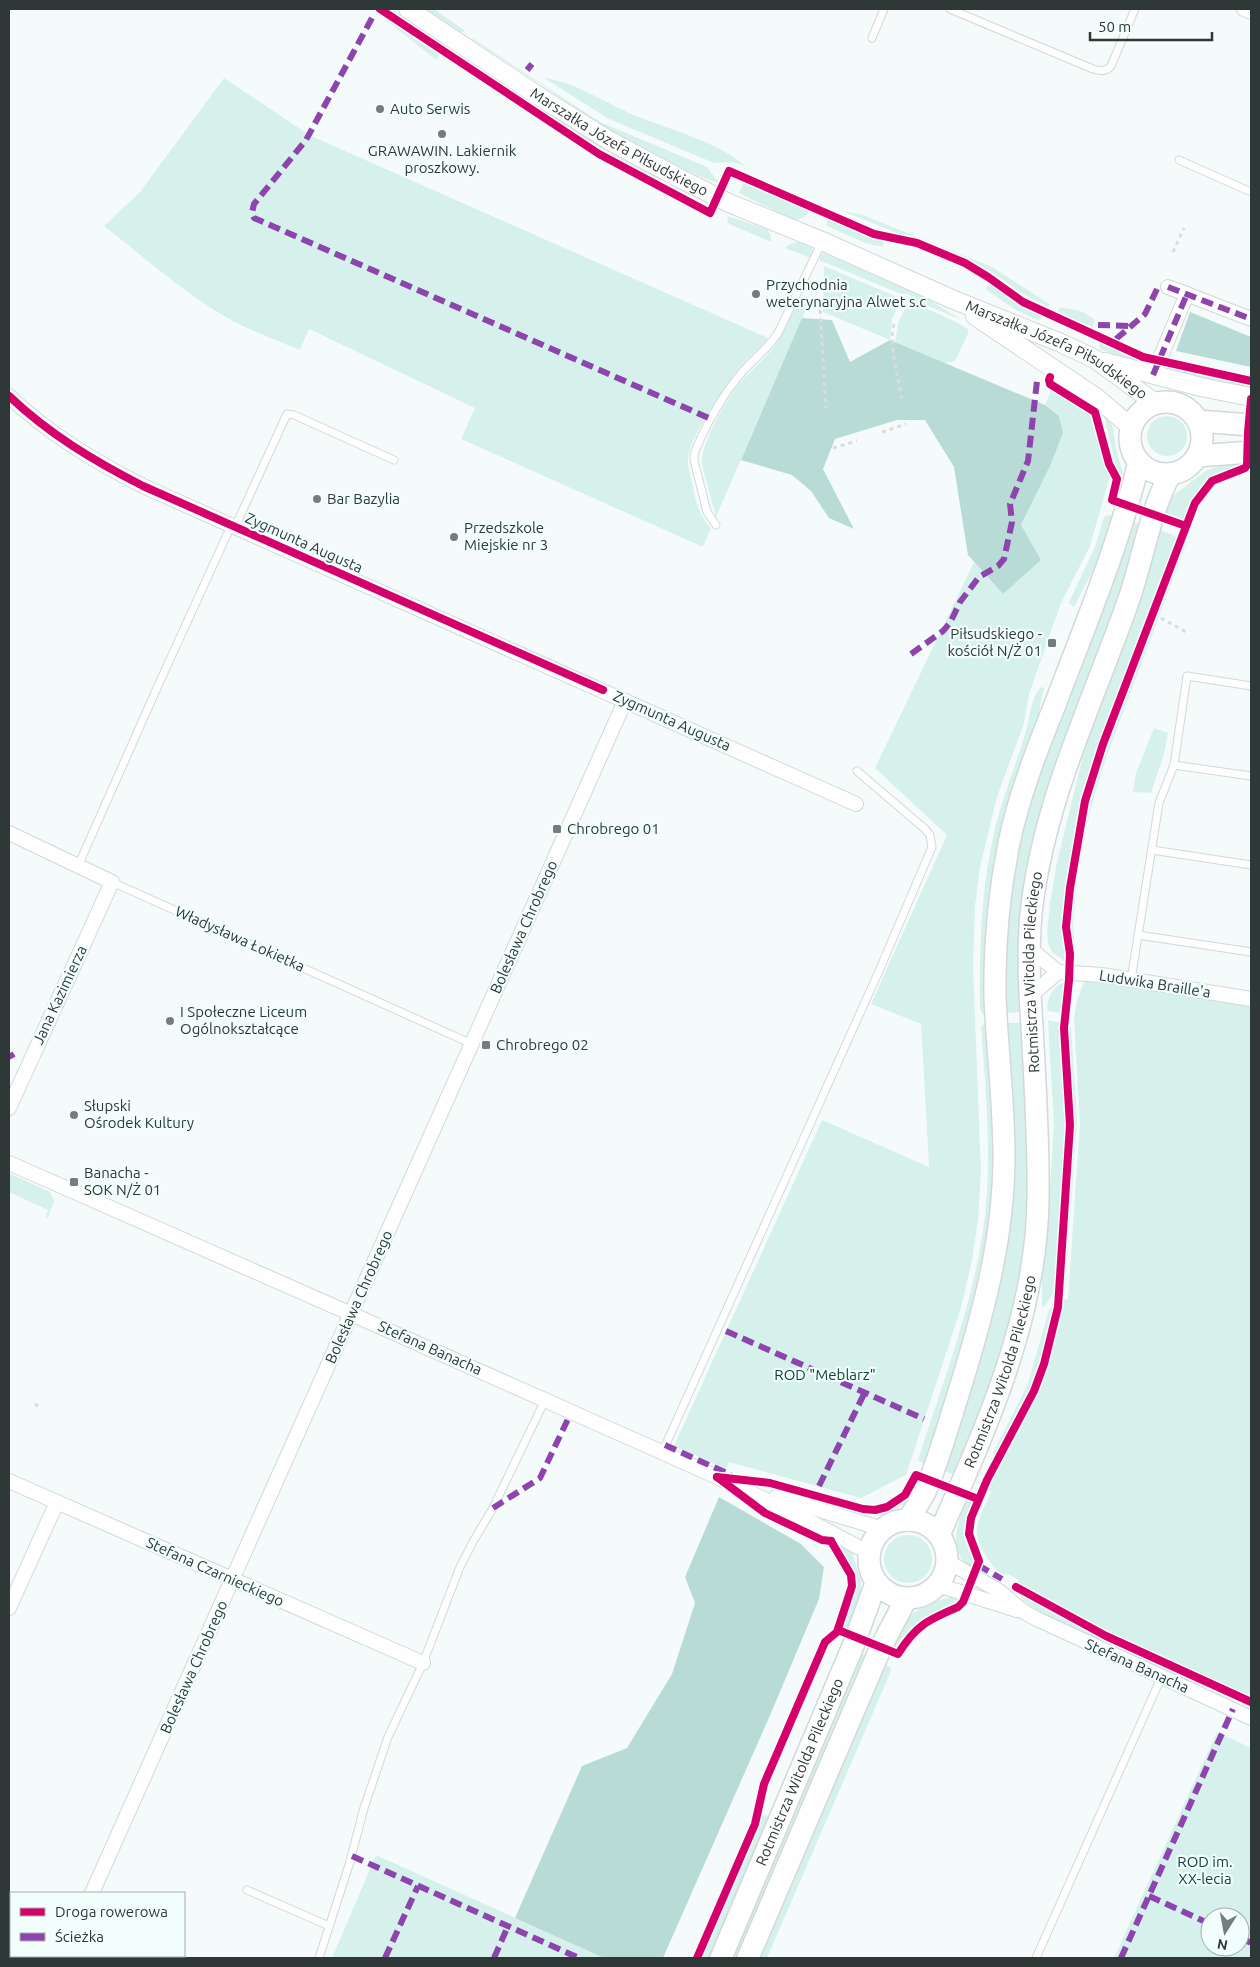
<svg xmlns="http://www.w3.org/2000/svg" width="1260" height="1967" viewBox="0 0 1260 1967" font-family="Ubuntu,sans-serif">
  <rect width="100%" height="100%" fill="#f5fbfa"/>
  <g fill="#d6f1ec" fill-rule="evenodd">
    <path d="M427 9H434L465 31 460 33 427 11Z"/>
    <path d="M387 10 394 11 444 43V48Z"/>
    <path d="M382 15 440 53 436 60 381 16Z"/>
    <path d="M472 39H474L600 122 707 167 715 178 720 181 719 184 680 168 613 132Z"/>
    <path d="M473 63 530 100V105L470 65Z"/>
    <path d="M466 70 526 110 525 112 465 72Z"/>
    <path d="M224 78 309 135 768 338C761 348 752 354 744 363 729 379 690 437 688 457 687 467 691 478 693 487 696 503 699 516 711 528L703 547 461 439 475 408 309 329 300 350C271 338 240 327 214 310 175 285 140 254 104 226L140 192Z"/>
    <path d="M544 78C573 81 606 103 634 115 666 128 721 143 745 166L733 162 714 163 609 119Z"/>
    <path d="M543 108 602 146 601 153 539 110Z"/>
    <path d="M613 152 660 178 663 185 608 157Z"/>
    <path d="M750 175 797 195 804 202 747 177Z"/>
    <path d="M744 183 809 211 806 216 795 221 739 193Z"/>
    <path d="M834 211 872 227V229L870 230 830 214Z"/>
    <path d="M843 211 863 215 992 267 1049 304 1048 307 1023 294 989 270 984 272C958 255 926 241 895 236L892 231Z"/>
    <path d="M728 216 767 229 771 236V242L727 223Z"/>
    <path d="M827 218 874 237 884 239 883 247 865 243 827 226Z"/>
    <path d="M798 242 812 248 813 252 811 258 785 248 790 244Z"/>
    <path d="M824 253 923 296 962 320 914 300C911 294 907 293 901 294L824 262 819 261 821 255Z"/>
    <path d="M824 266 902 299 892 319 890 340 823 312Z"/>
    <path d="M990 282 1024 305 1044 315 1043 317 1037 320 1016 310 985 289Z"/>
    <path d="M798 301 808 305 716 517 702 465C699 444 730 393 745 377 755 366 766 358 774 346 784 332 791 316 798 301Z"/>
    <path d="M912 302C930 311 951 318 968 329V334L955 361 944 363 895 342 898 323 908 303Z"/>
    <path d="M1060 307C1077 311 1080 308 1095 320L1092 327 1058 312Z"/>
    <path d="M1099 340 1149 362 1143 365 1100 349Z"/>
    <path d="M1162 364 1247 383 1250 389 1164 371Z"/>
    <path d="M1051 391 1093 414 1104 465 1110 476 1090 546 1061 603 1029 694 1024 723 997 797 980 867 975 906 973 965 981 1172 978 1220 972 1260 961 1308 906 1475 861 1498 729 1462 726 1469 674 1446 822 1120 929 1167 921 1024 871 1004 947 835 875 768 974 562 1003 594 1021 525 1051 464 1063 433 1059 416 1045 405Z"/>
    <path d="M1102 408 1113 427 1116 448 1122 470 1123 483 1118 500 1115 497 1119 478Z"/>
    <circle cx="1167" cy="436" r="20"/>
    <path d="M1245 463C1239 473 1219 472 1209 479 1195 491 1193 507 1184 520L1180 521 1163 516 1173 496 1207 470 1223 464Z"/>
    <path d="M1109 515 1114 516 1099 559 1074 607 1069 603 1071 598 1095 547 1104 517Z"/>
    <path d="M1133 522 1142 525 1131 565 1061 752 1021 1012 1006 1013C1006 959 1006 907 1016 854 1027 802 1047 752 1065 703 1088 643 1110 582 1133 522Z"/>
    <path d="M1159 530 1178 537 1101 742 1083 800 1073 846 1066 889 1063 927 1067 963 1052 952 1048 943 1047 931 1050 903 1057 862 1087 739Z"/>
    <path d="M1184 540 1186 541V545L1107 755 1091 807 1078 870 1073 925 1075 947 1073 949C1067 939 1070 923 1070 912 1073 834 1101 761 1128 689 1146 639 1165 589 1184 540Z"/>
    <path d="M1041 687 1044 688 1041 701 988 1014 983 1015 980 1009C979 948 981 888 995 828 1003 796 1016 765 1025 734 1030 720 1030 698 1041 687Z"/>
    <path d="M1154 728 1168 733 1164 754 1151 793 1133 792 1136 773Z"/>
    <path d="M1085 980 1251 1006V1698L1093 1627 1018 1583 1019 1580 1006 1573 1004 1575C995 1570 992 1565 986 1556 968 1528 980 1519 991 1492L987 1489 1038 1391 1058 1321 1061 1300 1068 1299 1080 1123 1074 1018 1077 1000Z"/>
    <path d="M1067 981 1061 1013 1047 1011C1047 997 1053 985 1067 981Z"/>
    <path d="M1048 1020 1061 1023 1066 1133 1055 1291 1044 1307H1042V1269L1050 1186 1054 1125Z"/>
    <path d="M1007 1023H1021L1030 1175 1024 1262 1003 1354 955 1476 943 1470C974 1375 1008 1282 1014 1181Z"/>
    <path d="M984 1024H989L995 1122 994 1207 968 1332 925 1465 918 1460C942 1385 971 1310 983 1231 993 1164 986 1093 981 1026Z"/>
    <path d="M1068 1025 1071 1027 1077 1120 1065 1290 1061 1291 1073 1119Z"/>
    <path d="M9 1173 50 1192 54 1201 48 1217 45 1219 48 1210 9 1192Z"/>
    <path d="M1055 1300 1052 1321 1033 1388 997 1456 993 1453 1027 1386 1049 1310Z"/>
    <path d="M917 1479 920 1480C903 1514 883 1522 847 1511L849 1509C882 1516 902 1510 917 1479Z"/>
    <path d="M968 1497 975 1502 968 1520 966 1534 969 1548 976 1561 973 1571C946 1549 957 1524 968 1497Z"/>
    <circle cx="908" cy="1559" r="24"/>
    <path d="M835 1539 852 1551 861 1582V1593L850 1631 844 1628 843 1622 855 1585 853 1573Z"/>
    <path d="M1018 1591 1100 1637 1098 1642C1081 1633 1021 1608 1018 1591Z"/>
    <path d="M951 1597 962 1598 958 1604C932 1616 912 1621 898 1649H890C895 1640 900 1630 906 1621 914 1609 937 1600 951 1597Z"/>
    <path d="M1109 1642 1201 1683 1195 1685 1107 1646Z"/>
    <path d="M862 1654 868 1656 739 1958H731Z"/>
    <path d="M884 1664 890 1667 891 1671 767 1958H758Z"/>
    <path d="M1217 1732 1251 1748V1958H1114ZM1210 1917H1240V1947H1210Z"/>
    <path d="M762 1815 770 1816 712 1958H701Z"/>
    <path d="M752 1817 754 1821 695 1958H691Z"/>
    <path d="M376 1855 604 1958H332Z"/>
  </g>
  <g fill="#b8dbd6">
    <path d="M1190 312 1251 337V367L1176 351Z"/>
    <path d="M802 318 832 320 850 362 890 340 1045 405 1059 416 1063 433 1051 464 1021 525 1041 560 1003 594 968 555 954 467 925 420H897L835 439 823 469 854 529 829 518 811 491 792 475 741 460Z"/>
    <path d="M719 1497 801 1544 824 1567 819 1599 771 1713 663 1958H604L515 1918 582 1766 627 1748 672 1674 695 1603 685 1577Z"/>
  </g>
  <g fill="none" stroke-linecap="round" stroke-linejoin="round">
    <g stroke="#d1d9d8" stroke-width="9">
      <g id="service">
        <path d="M950 9 1093 69C1100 71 1106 72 1111 66L1135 9"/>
        <path d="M872 38 884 9"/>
        <path d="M1179 160 1251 192"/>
        <path d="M716 525 707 512 694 460V454C705 426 724 392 744 370 756 357 769 347 778 333L822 242"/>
        <path d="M235 527 287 414 294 415 394 460"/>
        <path d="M1174 765 1251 776"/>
        <path d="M1152 850 1251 865"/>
        <path d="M78 866 161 679 231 526"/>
        <path d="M112 882 472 1044"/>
        <path d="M1138 935 1251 952"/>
        <path d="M1131 980 1159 803 1174 765 1187 676 1251 686"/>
        <path d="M662 1453 879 971 932 847 930 835 925 829 857 771"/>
        <path d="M247 1890 329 1926"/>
        <path d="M319 1958 349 1865 364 1808 388 1737 423 1663 460 1567 474 1540 493 1508 545 1400"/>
        <path d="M1036 1958 1161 1678"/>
      </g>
    </g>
    <g stroke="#d1d9d8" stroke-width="16">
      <g id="minor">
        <path d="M1244 9 1251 12"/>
        <path d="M1168 287 1251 319"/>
        <path d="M1153 375 1187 294"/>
        <path d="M9 396C49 434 94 461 143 486L856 804"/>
        <path d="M9 833 112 882 9 1108"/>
        <path d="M1029 948 1058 972 1102 975 1251 999"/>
        <path d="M1029 997 1058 972"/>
        <path d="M9 1163C188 1242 368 1321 547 1401 655 1450 765 1495 869 1553"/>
        <path d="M9 1481 423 1663"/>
        <path d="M776 1497 883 1529"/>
        <path d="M947 1561 999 1591 1024 1612 1037 1619 1251 1718"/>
        <path d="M938 1585 1017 1610"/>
        <path d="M9 1608 57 1502"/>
        <path d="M92 1893 625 701"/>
        <path d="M63 1958 64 1956"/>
      </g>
    </g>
    <g stroke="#d1d9d8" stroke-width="20">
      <g id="tertiary">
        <path id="s1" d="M408 9 540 97 610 141 681 179 729 203 822 241 954 300 1061 343 1095 359 1155 403"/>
        <path d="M975 316 1097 398 1131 427"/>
        <path d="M1105 362 1201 387 1251 397"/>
      </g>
    </g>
    <g stroke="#d1d9d8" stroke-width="24">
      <g id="primary">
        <circle cx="1166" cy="438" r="36"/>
        <path d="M1198 421 1251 425"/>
        <path d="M1197 456 1251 452"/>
        <circle cx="908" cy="1559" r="39"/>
        <path d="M908 1520C914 1511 920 1501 925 1492 938 1462 947 1429 957 1398 982 1318 1004 1240 1004 1156 1004 1102 997 1049 995 996 994 944 999 893 1009 843 1019 795 1038 747 1056 702 1086 623 1119 544 1139 462"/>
        <path id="s2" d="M939 1535C986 1428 1037 1317 1038 1198 1039 1141 1035 1083 1032 1026 1029 986 1027 945 1032 905 1046 795 1093 702 1129 599 1143 558 1150 512 1170 474"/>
        <path id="s3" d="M721 1958 853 1646 876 1583"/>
        <path d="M748 1958 881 1647 906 1599"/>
      </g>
    </g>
    <g stroke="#dbdcdc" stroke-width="3" stroke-dasharray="4 4" stroke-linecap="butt">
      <path d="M1173 252 1184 228"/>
      <path d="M820 310 826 408"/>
      <path d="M894 324C888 341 899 381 902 399"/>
      <path d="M882 432 906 424"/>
      <path d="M833 448 857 441"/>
      <path d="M1161 618 1188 633"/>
      <path d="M35 1404 38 1406"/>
    </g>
    <use href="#service" stroke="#fefefe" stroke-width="7"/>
    <use href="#minor" stroke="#fefefe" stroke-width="14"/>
    <use href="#tertiary" stroke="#fefefe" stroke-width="18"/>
    <use href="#primary" stroke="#fefefe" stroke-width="21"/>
    <g stroke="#8e44ad" stroke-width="6" stroke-dasharray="12 6" stroke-linecap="butt">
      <path d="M372 18 306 140 254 204 252 213 254 218 711 419"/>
      <path d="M527 70 532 64"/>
      <path d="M1168 287 1251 319"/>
      <path d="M1098 325 1132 326"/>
      <path d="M1116 339 1145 314 1158 287"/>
      <path d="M1153 375 1187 294"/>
      <path d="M911 654 943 631 950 623 960 602 979 577 998 566 1004 559 1012 522 1010 504 1028 461 1037 381"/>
      <path d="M9 1057 14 1054"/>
      <path d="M726 1331 924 1419"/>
      <path d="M665 1445 731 1475"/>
      <path d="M819 1486 865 1392"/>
      <path d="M493 1508 540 1478 568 1419"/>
      <path d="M978 1565 1002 1579"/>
      <path d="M352 1856 579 1958"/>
      <path d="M1149 1896 1210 1924"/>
      <path d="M1240 1937 1251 1943"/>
      <path d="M385 1958 418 1886"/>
      <path d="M494 1958 508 1926"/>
      <path d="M1121 1958 1233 1709"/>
    </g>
    <g stroke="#f2fefc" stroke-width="11">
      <g id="cycleway">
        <path d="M380 9 599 154 710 213 729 171 874 234 917 243 965 263 988 277 1023 302 1143 357 1251 381"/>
        <path d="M1050 377 1049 380 1050 384 1095 412 1109 464 1117 479 1112 500 1186 526"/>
        <path d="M9 396C49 434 94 461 143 486L603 690"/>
        <path d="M717 1477 770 1483 863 1509 875 1510 887 1507 905 1495 916 1475 978 1499"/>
        <path d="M717 1477 765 1513 822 1540 831 1541"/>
        <path d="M1016 1587 1106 1636 1251 1702"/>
        <path d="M838 1630 898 1654C916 1625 928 1620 958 1607L963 1602 979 1561 969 1534 971 1518 987 1480 1034 1391 1044 1364 1058 1307 1070 1125 1064 1028 1069 980 1070 954 1066 927 1070 888 1085 801 1103 744 1195 503 1212 481 1245 468 1247 465 1248 432 1251 399"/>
        <path d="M697 1958 755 1824 764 1784 825 1642 837 1632 852 1586 851 1575 831 1541"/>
      </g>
    </g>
    <use href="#cycleway" stroke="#d6006c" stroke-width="8"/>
  </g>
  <g fill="#747d7b" stroke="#f2fefc" stroke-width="2">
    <circle cx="380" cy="109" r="5"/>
    <circle cx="442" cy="134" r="5"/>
    <circle cx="756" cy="294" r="5"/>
    <circle cx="317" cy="499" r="5"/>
    <circle cx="454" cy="537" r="5"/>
    <rect x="1047" y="638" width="10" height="10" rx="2.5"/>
    <rect x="552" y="824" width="10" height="10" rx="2.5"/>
    <circle cx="170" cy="1021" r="5"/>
    <rect x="481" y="1040" width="10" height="10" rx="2.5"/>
    <circle cx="74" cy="1115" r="5"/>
    <rect x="69" y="1177" width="10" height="10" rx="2.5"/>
  </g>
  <g text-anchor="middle" stroke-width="4.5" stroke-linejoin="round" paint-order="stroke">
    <g font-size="15" fill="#2e3937" stroke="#f2fefc" text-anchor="start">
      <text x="390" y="114">Auto Serwis</text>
      <text x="442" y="156" text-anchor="middle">GRAWAWIN. Lakiernik<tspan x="442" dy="17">proszkowy.</tspan></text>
      <text x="766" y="290">Przychodnia<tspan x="766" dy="17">weterynaryjna Alwet s.c</tspan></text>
      <text x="327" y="504">Bar Bazylia</text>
      <text x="464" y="533">Przedszkole<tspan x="464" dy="17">Miejskie nr 3</tspan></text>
      <text x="1042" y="639" text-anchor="end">Piłsudskiego -<tspan x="1042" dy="17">kościół N/Ż 01</tspan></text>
      <text x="567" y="834">Chrobrego 01</text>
      <text x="180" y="1017">I Społeczne Liceum<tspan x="180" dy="17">Ogólnokształcące</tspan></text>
      <text x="496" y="1050">Chrobrego 02</text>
      <text x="84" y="1111">Słupski<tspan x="84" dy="17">Ośrodek Kultury</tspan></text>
      <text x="84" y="1178">Banacha -<tspan x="84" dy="17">SOK N/Ż 01</tspan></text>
    </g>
    <g font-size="15" fill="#2e3937" stroke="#f2fefc">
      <text dy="5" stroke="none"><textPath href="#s1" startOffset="250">Marszałka Józefa Piłsudskiego</textPath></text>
      <text dy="5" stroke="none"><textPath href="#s1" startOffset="735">Marszałka Józefa Piłsudskiego</textPath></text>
      <text transform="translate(304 543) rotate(24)" y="5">Zygmunta Augusta</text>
      <text transform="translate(672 721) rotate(24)" y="5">Zygmunta Augusta</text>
      <text transform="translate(524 927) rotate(-66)" y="5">Bolesława Chrobrego</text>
      <text transform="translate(240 939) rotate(24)" y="5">Władysława Łokietka</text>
      <text dy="5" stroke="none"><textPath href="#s2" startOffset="580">Rotmistrza Witolda Pileckiego</textPath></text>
      <text transform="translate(1155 984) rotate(9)" y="5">Ludwika Braille'a</text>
      <text transform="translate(60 995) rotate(-65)" y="5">Jana Kazimierza</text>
      <text transform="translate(359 1297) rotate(-66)" y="5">Bolesława Chrobrego</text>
      <text transform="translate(430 1348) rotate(24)" y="5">Stefana Banacha</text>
      <text dy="5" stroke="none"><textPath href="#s2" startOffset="175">Rotmistrza Witolda Pileckiego</textPath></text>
      <text transform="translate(215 1572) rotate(24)" y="5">Stefana Czarnieckiego</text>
      <text transform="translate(1137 1666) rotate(24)" y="5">Stefana Banacha</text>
      <text transform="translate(194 1667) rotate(-66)" y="5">Bolesława Chrobrego</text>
      <text dy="5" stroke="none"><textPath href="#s3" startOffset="202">Rotmistrza Witolda Pileckiego</textPath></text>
    </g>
    <g font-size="15" fill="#0f433e" stroke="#f2fefc">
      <text x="825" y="1380">ROD "Meblarz"</text>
      <text x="1205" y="1867">ROD im.<tspan x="1205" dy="17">XX-lecia</tspan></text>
    </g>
  </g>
  <rect width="1260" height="1967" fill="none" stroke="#2e3937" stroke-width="20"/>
  <rect x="10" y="1892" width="175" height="65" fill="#f2fefc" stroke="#a4afad"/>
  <rect x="20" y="1908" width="25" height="8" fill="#d6006c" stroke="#a4afad"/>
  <text x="55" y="1917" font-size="15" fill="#2e3937">Droga rowerowa</text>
  <rect x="20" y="1933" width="25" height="8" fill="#8e44ad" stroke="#a4afad"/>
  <text x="55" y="1942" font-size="15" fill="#2e3937">Ścieżka</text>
  <g transform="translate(1225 1932) rotate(191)"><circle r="24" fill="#f2fefc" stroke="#a4afad"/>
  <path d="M0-4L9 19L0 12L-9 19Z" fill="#747d7b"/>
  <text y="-8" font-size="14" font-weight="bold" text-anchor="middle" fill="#2e3937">N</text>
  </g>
  <path d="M1090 32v8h122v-8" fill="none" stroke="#2e3937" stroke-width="2.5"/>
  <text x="1098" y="32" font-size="15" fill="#2e3937" stroke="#f2fefc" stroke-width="4" paint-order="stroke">50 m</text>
</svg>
